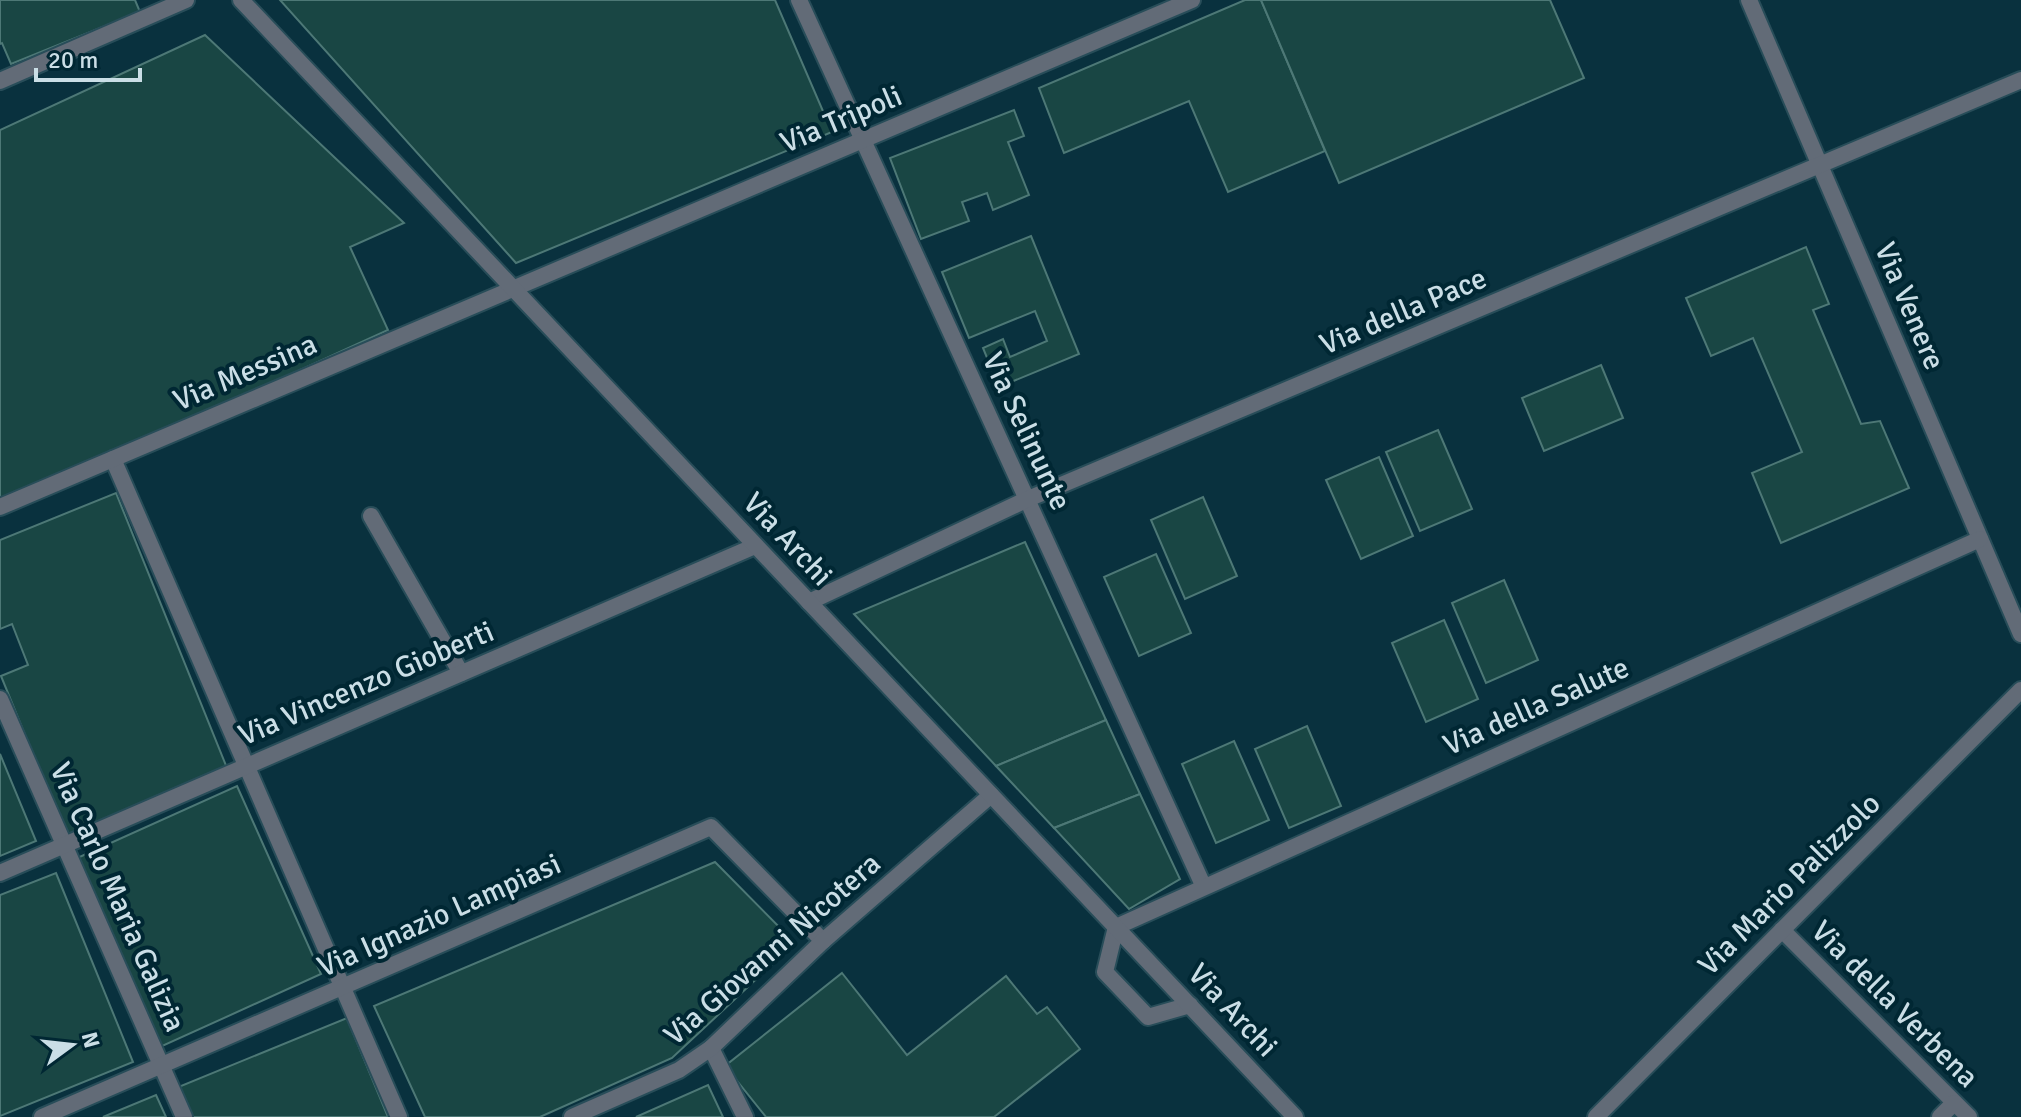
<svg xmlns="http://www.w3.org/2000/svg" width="2021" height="1117" viewBox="0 0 2021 1117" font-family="Signika,sans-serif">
  <rect width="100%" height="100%" fill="#09313e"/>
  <g fill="#194644" stroke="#4d7876" stroke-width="2">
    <path d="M0 0H135L140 12 11 64 2 43 0 44Z"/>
    <path d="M280 0H775L832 132 516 263Z"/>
    <path d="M1245 0H1261L1325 151 1228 192 1189 101 1064 153 1039 88Z"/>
    <path d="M1261 0H1550L1584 78 1339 183Z"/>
    <path d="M205 35 404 223 350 247 388 330 0 507V130Z"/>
    <path d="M1014 110 1024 136 1008 142 1029 195 993 210 987 193 962 202 969 221 921 239 890 158Z"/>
    <path d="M1031 236 1079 354 999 387 983 348 1003 339 1010 357 1047 341 1035 311 969 338 942 272Z"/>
    <path d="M1806 247 1829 304 1813 310 1861 424 1880 421 1909 488 1781 543 1752 473 1802 452 1753 338 1711 356 1686 298Z"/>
    <path d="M1601 365 1623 418 1544 451 1522 398Z"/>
    <path d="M1438 430 1472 509 1420 531 1386 452Z"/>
    <path d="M1379 457 1413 536 1361 559 1326 480Z"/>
    <path d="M116 493 229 773 67 838 1 676 28 665 12 624 0 629V540Z"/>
    <path d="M1203 497 1237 576 1185 599 1151 520Z"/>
    <path d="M1025 542 1106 720 996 766 854 614Z"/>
    <path d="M1156 554 1191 633 1139 656 1104 577Z"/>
    <path d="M1504 580 1538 660 1486 683 1452 603Z"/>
    <path d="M1444 620 1478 699 1426 722 1392 643Z"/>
    <path d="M1106 720 1140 794 1054 828 996 766Z"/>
    <path d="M1307 726 1341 806 1289 828 1255 749Z"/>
    <path d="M1234 741 1269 820 1216 843 1182 764Z"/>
    <path d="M0 754 36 841 0 856Z"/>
    <path d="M237 786 321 974 160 1047 75 859Z"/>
    <path d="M1140 794 1180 879 1129 909 1054 828Z"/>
    <path d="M715 862 795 943 672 1058 540 1117H425L374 1006Z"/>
    <path d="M56 873 133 1062 0 1116V895Z"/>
    <path d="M842 973 907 1055 1006 976 1037 1014 1047 1007 1080 1049 994 1117H766L725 1066Z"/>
    <path d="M347 1018 388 1117H188L176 1088Z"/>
    <path d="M708 1085 723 1117H636Z"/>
    <path d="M156 1095 166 1117H103Z"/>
  </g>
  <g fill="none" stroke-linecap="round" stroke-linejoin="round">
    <g stroke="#284d59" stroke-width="20">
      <path id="service" d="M1116 927 1105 972 1148 1017 1190 1005"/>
    </g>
    <g stroke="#284d59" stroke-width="20">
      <g id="minor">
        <path d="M799 0 1203 885"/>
        <path d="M1749 0 2021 634"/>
        <path d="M0 81 186 0"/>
        <path d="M113 459 399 1117"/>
        <path d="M0 507 1192 0"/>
        <path d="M371 516 461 673"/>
        <path d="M809 602 1028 499 2021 80"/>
        <path d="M0 699 184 1117"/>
        <path d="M0 873 755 546"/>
        <path d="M1116 927 1980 539"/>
        <path d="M1782 930 1969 1117"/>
        <path d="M711 1048 745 1117"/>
        <path d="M42 1117 711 827 823 941"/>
        <path d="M572 1117 679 1070 711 1048 823 941 991 795"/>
        <path d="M1596 1117 2021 690"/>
        <path d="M1940 1117 1954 1103"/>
      </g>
    </g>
    <g stroke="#284d59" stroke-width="20">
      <path id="tertiary" d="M241 0 1295 1117"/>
    </g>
    <use href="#service" stroke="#626b77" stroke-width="16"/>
    <use href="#minor" stroke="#626b77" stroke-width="16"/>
    <use href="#tertiary" stroke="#626b77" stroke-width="16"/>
  </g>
  <g text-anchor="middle" stroke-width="8" stroke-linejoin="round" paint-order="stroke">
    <g font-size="30" fill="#cadee6" stroke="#002733">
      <text transform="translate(841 119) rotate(-23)" y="10">Via Tripoli</text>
      <text transform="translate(1910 306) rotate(67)" y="10">Via Venere</text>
      <text transform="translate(1403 311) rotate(-23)" y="10">Via della Pace</text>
      <text transform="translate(245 372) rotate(-23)" y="10">Via Messina</text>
      <text transform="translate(1027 431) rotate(65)" y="10">Via Selinunte</text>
      <text transform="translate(788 539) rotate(47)" y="10">Via Archi</text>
      <text transform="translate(366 683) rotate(-23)" y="10">Via Vincenzo Gioberti</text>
      <text transform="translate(1536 706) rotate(-24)" y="10">Via della Salute</text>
      <text transform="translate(1789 884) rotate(-45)" y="10">Via Mario Palizzolo</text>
      <text transform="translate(118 897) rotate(66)" y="10">Via Carlo Maria Galizia</text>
      <text transform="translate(439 915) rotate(-24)" y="10">Via Ignazio Lampiasi</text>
      <text transform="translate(772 949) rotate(-41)" y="10">Via Giovanni Nicotera</text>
      <text transform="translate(1895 1004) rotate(45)" y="10">Via della Verbena</text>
      <text transform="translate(1233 1010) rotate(47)" y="10">Via Archi</text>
    </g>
  </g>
  <g transform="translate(72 1045) rotate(75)" stroke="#002733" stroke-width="6" paint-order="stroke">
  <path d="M0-6L14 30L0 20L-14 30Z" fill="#cadee6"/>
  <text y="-12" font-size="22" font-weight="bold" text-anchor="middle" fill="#cadee6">N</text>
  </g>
  <path d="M36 68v12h104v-12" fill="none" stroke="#cadee6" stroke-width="4"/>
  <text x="48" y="68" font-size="24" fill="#cadee6" stroke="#002733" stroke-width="6" paint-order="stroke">20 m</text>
</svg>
